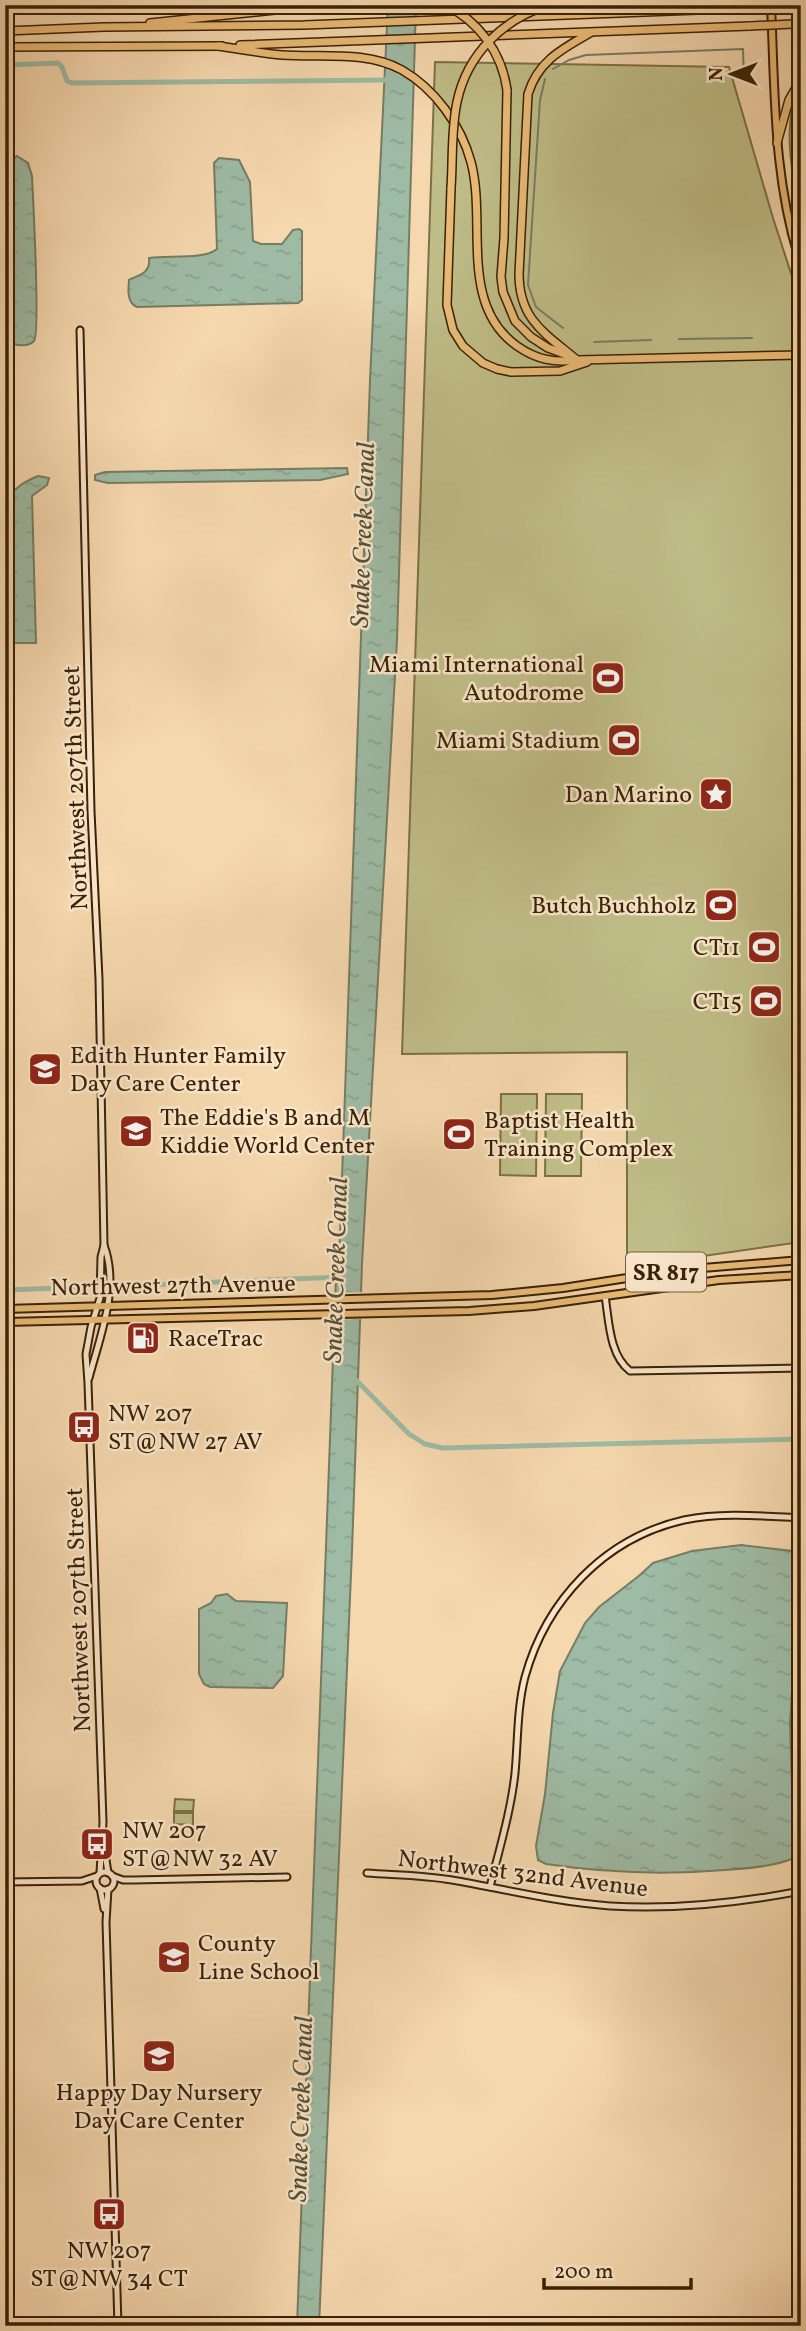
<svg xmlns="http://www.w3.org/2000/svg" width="806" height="2331" viewBox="0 0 806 2331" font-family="Vollkorn,serif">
  <defs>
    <pattern id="grass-dots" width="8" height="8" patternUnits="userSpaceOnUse" patternTransform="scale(1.75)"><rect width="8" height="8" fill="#c0be88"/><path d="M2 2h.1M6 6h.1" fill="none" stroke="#a6a374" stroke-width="1.8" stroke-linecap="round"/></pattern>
    <pattern id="water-ripples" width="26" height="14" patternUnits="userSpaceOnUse" patternTransform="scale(1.75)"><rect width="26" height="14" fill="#9ebba5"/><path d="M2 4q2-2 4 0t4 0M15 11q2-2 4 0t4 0" fill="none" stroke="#89a08d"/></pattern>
  </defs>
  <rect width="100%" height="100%" fill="#f6d8ae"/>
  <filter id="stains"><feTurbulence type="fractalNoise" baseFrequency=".00286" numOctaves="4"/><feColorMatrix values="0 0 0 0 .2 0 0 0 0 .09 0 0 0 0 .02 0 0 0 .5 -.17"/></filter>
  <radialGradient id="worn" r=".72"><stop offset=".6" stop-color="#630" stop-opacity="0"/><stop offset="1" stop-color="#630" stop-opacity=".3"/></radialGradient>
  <path fill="url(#grass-dots)" stroke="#7c7047" stroke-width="2" d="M801 84V214C793 180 782 128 797 95L795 93Z"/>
  <g fill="#c0be88" stroke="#7c7047" stroke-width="2">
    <path d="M435 62 729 67 773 218 801 304V1242L627 1267V1052L402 1054Z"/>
    <path d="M501 1094H537L536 1176 500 1175Z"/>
    <path d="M546 1094H582L581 1176H545Z"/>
    <path d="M175 1799 194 1800 193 1811H174Z"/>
    <path d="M174 1813H193V1825L174 1824Z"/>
  </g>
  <g fill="url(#water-ripples)" stroke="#767d65" stroke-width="2">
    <path d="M388 5H416L397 640 362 1264 352 1551 319 2326H297L336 1277 339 1264 370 380Z"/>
    <path d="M17 156 28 163 32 176C33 196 40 334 34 341 29 346 20 346 14 344 0 329 7 301 9 282L5 275V165Z"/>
    <path d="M219 158 239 160 250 182 253 241 261 244H282L293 230 299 229 302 231V300L298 303 137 307C127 303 128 290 129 280 139 275 151 273 149 258 168 255 204 260 217 249L214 163Z"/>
    <path d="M347 468 348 474 320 480 108 483 95 480V475L105 472Z"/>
    <path d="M38 476 49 478 47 485 32 496 36 643H5V503C13 489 23 482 38 476Z"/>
    <path d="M741 1545 801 1552V1621L793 1675 790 1723 793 1821 799 1856C775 1867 750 1868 725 1870 665 1875 606 1873 546 1864L538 1860 536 1846 545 1794 553 1713 560 1671 585 1623 599 1607 640 1575 653 1563 692 1551Z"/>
    <path d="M227 1594 236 1601 287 1603 283 1676 273 1688 210 1687 204 1684 199 1674V1609L211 1603 216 1596Z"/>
  </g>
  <path fill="#f6d8ae" d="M364 1292 363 1319 331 1320 332 1293Z"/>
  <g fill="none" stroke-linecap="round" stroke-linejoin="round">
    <g stroke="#767d65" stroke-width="2">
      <path d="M553 69 569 60 586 55 743 49 744 79"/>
      <path d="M545 79 540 100 528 285 536 307 563 328"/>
      <path d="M679 339 752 338"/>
      <path d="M594 342 651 340"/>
    </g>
    <g stroke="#9ebba5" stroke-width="5">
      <path d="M5 65 58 63 62 67 67 81 72 83 391 80"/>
      <path d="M121 1286 342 1277"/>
      <path d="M5 1290 87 1287"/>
      <path d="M355 1379 409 1434 425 1444 443 1448 801 1439"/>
    </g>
    <g stroke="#392106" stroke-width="9">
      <g id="secondary">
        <path d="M80 330 91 811 99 979 104 1245 101 1257 100 1298 91 1327 86 1354 88 1383 103 1822 100 1873"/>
        <path d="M605 1296C609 1320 609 1355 630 1371L801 1368"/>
        <path d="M89 1378C100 1336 120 1288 104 1245"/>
        <path d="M105 1853 108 1873"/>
        <circle cx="105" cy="1881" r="9"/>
        <path d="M367 1873C395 1875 424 1875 452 1880 504 1889 556 1902 610 1906 674 1910 738 1903 801 1891"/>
        <path d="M112 1876 123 1880H134L287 1877"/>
        <path d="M5 1882 82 1881 97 1876"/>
        <path d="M490 1887C499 1850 511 1811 515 1773 518 1741 517 1708 525 1677 546 1601 604 1538 684 1520 722 1512 762 1516 801 1518"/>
        <path d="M100 1888 104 1909"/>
        <path d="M108 1889 106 1922 118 2326"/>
      </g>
    </g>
    <g stroke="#392106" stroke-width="10">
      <g id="primary">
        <path d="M771 5C775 92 773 181 801 265"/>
        <path d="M5 1309 492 1295 563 1288 678 1270 801 1260"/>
        <path d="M5 1322 469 1311 534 1306 719 1280 801 1275"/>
      </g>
    </g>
    <g stroke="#392106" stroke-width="10">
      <g id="highway">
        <path d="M150 23 323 5"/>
        <path d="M5 31 104 27 304 25 750 8"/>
        <path d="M240 45 750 26"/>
        <path d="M218 46C239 49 261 53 282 55 321 58 366 50 402 70 435 89 461 125 471 162 487 222 458 304 517 346 537 360 555 363 577 360L801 355"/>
        <path d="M5 47 222 46"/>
        <path d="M507 90 504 238 501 277 503 292 515 321 531 337 548 348 567 355"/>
        <path d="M777 143 789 100 801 79"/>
        <path d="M451 188 447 305 453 330 463 346 483 363 497 369 511 372 560 371 587 362"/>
        <path d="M577 360C546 334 519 320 519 274L528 94C538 61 562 49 590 33"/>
      </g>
    </g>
    <use href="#secondary" stroke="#f9e6ca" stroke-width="5"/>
    <use href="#primary" stroke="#ebbc77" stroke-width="6"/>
    <use href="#highway" stroke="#ebbc77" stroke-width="7"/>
    <g stroke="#392106" stroke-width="10" stroke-linecap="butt">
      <g id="highway-bridge">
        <path d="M445 5C479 21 502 53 507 90"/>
        <path d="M750 8 792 7"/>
        <path d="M750 26 793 24"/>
        <path d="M451 188C453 160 451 130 457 102 467 54 503 19 549 5"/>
      </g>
    </g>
    <use href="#highway-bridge" stroke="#ebbc77" stroke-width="7"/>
  </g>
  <defs>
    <g id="stadium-square" transform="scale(1.75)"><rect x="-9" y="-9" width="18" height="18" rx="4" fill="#8f2418" stroke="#f9e6ca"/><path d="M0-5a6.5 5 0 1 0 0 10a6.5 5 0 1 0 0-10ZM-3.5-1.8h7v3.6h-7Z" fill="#fff"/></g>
    <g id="sight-square" transform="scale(1.75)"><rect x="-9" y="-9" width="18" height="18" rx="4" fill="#8f2418" stroke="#f9e6ca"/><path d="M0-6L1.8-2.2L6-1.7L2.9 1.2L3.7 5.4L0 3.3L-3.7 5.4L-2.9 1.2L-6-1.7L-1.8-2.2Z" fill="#fff"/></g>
    <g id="school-square" transform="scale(1.75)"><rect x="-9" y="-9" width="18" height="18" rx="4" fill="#8f2418" stroke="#f9e6ca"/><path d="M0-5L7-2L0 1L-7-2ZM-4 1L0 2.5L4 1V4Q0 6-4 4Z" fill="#fff"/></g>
    <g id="fuel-square" transform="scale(1.75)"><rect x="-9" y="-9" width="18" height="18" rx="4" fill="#8f2418" stroke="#f9e6ca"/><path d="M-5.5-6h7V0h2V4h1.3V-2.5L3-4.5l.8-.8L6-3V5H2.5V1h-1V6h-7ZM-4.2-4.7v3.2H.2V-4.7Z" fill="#fff"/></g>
    <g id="bus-square" transform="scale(1.75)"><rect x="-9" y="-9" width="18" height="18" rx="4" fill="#8f2418" stroke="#f9e6ca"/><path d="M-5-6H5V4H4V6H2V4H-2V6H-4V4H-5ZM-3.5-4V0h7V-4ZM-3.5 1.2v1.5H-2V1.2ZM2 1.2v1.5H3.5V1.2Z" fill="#fff"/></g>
  </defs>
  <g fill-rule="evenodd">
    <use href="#stadium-square" x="608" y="678"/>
    <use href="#stadium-square" x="624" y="740"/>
    <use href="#sight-square" x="716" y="794"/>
    <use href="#stadium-square" x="721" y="905"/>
    <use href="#stadium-square" x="764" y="947"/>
    <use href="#stadium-square" x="766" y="1001"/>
    <use href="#school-square" x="45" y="1069"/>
    <use href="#school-square" x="136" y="1131"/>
    <use href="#stadium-square" x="459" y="1134"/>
    <use href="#fuel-square" x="143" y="1338"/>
    <use href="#bus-square" x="84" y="1427"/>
    <use href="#bus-square" x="97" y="1844"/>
    <use href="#school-square" x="174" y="1957"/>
    <use href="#school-square" x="159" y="2056"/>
    <use href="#bus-square" x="109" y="2214"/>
  </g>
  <g text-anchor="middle" stroke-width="5" stroke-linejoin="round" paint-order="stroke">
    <rect fill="#f9e6ca" stroke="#735c41" stroke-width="2" x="626" y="1252.5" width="80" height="39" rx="5"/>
    <g font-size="23" font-weight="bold" fill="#392106">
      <text x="666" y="1280">SR 817</text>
    </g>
    <g font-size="24" fill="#392106" stroke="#f9e6ca" text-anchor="start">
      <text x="584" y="672" text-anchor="end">Miami International<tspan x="584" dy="28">Autodrome</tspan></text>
      <text x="600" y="748" text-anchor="end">Miami Stadium</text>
      <text x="692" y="802" text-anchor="end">Dan Marino</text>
      <text x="696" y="913" text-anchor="end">Butch Buchholz</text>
      <text x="740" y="955" text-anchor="end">CT11</text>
      <text x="742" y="1009" text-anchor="end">CT15</text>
      <text x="70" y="1063">Edith Hunter Family<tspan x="70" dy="28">Day Care Center</tspan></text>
      <text x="160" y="1125">The Eddie's B and M<tspan x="160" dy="28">Kiddie World Center</tspan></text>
      <text x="484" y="1128">Baptist Health<tspan x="484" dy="28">Training Complex</tspan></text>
      <text x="168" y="1346">RaceTrac</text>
      <text x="108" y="1421">NW 207<tspan x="108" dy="28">ST@NW 27 AV</tspan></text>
      <text x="122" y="1838">NW 207<tspan x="122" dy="28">ST@NW 32 AV</tspan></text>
      <text x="198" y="1951">County<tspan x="198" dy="28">Line School</tspan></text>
      <text x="159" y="2100" text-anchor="middle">Happy Day Nursery<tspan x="159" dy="28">Day Care Center</tspan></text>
      <text x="109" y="2258" text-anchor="middle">NW 207<tspan x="109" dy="28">ST@NW 34 CT</tspan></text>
    </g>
    <g font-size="24" fill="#392106" stroke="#f9e6ca">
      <text transform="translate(75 788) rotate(-92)" y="8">Northwest 207th Street</text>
      <text transform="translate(173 1285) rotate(-1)" y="8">Northwest 27th Avenue</text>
      <text transform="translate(78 1610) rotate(-92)" y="8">Northwest 207th Street</text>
      <text transform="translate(523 1873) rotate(7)" y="8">Northwest 32nd Avenue</text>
    </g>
    <g font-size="26" font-style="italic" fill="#574f36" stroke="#f9e6ca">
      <text transform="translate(362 535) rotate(-88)" y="9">Snake Creek Canal</text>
      <text transform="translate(335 1270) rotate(-88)" y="9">Snake Creek Canal</text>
      <text transform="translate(300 2109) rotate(-88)" y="9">Snake Creek Canal</text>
    </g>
  </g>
  <rect width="806" height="2331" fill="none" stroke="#f6d8ae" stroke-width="28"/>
  <rect x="7" y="7" width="792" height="2317" fill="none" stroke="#392106" stroke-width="3.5"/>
  <rect x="14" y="14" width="778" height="2303" fill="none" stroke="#392106" stroke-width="2"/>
  <g transform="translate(732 74) rotate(270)" stroke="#f9e6ca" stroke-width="5" paint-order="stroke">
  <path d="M0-5L12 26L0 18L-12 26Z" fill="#392106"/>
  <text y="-10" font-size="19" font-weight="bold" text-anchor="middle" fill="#392106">N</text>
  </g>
  <path d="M544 2278v10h147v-10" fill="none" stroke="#392106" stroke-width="3.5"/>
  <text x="554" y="2278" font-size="21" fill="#392106" stroke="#f9e6ca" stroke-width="5" paint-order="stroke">200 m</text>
  <rect width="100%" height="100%" filter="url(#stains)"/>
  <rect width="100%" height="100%" fill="url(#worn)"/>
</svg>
